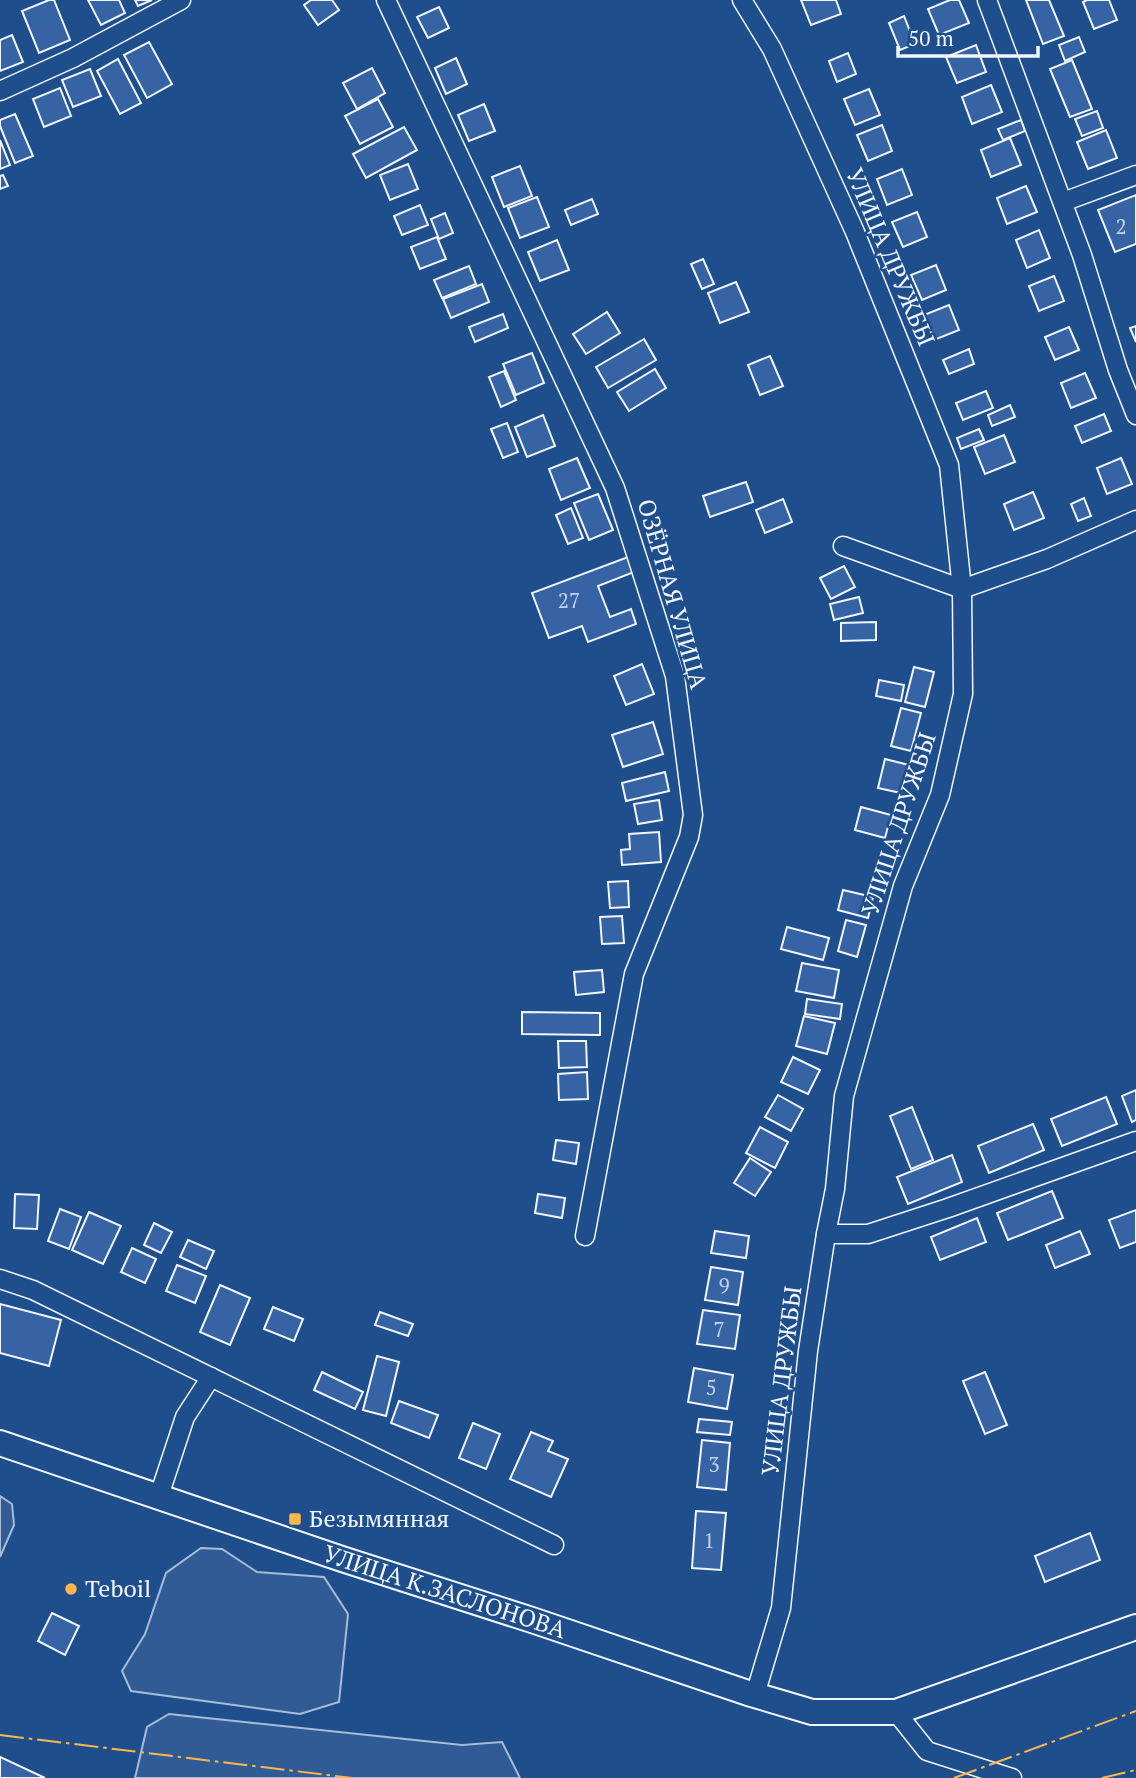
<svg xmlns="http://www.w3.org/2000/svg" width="1136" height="1778" viewBox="0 0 1136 1778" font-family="'PT Serif',serif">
  <rect width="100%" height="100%" fill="#1f4e8c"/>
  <g fill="#305b95" stroke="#a8bbd7" stroke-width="2">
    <path d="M0 1496 12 1504 14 1525 0 1557Z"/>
    <path d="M201 1548 222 1549 257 1572 324 1577 348 1614 339 1702 300 1714 131 1691 122 1671 145 1634 166 1573Z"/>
    <path d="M169 1714 462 1745 502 1742 520 1778H135L147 1727Z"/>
  </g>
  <g fill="#3563a3" stroke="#f2f6ff" stroke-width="2">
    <path d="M49 0H54L70 40 39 53 22 11Z"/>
    <path d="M88 0H119L125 13 101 25Z"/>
    <path d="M135 0H152L138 6Z"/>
    <path d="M311 0H332L339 10 318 25 304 5Z"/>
    <path d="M801 0H836L841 14 811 25Z"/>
    <path d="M950 0H959L969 23 939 35 928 9Z"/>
    <path d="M1026 0H1049L1064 36 1043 44Z"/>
    <path d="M1087 0H1109L1117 20 1094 29 1083 2Z"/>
    <path d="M439 7 449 28 428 38 417 17Z"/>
    <path d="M904 16 915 44 900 50 889 23Z"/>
    <path d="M12 35 23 62 0 71V40Z"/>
    <path d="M1079 37 1085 52 1065 61 1059 45Z"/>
    <path d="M149 42 172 84 147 98 124 55Z"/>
    <path d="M976 45 986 72 957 83 946 57Z"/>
    <path d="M848 53 856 74 837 82 829 61Z"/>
    <path d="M456 58 467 84 446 94 435 68Z"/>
    <path d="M118 59 141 103 120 114 97 71Z"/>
    <path d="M1072 60 1092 109 1070 117 1050 69Z"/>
    <path d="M372 68 385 93 357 109 343 83Z"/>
    <path d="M90 69 101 96 73 107 62 80Z"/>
    <path d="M991 85 1002 112 972 124 962 97Z"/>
    <path d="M60 88 71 116 44 127 33 99Z"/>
    <path d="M869 89 880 115 855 125 844 99Z"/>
    <path d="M378 99 393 127 360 144 345 116Z"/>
    <path d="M484 104 495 131 469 141 458 115Z"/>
    <path d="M1097 111 1103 128 1082 136 1075 119Z"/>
    <path d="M15 114 33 156 15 163 0 126V120Z"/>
    <path d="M1021 120 1025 131 1003 140 998 129Z"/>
    <path d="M882 125 892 151 868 161 857 135Z"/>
    <path d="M404 127 417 150 366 178 353 154Z"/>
    <path d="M1106 130 1117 158 1088 169 1077 142Z"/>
    <path d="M1010 138 1021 165 991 177 981 150Z"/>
    <path d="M0 140 10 165 0 169Z"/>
    <path d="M408 164 418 189 390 200 380 175Z"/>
    <path d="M520 166 532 196 504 207 492 177Z"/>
    <path d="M902 169 912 195 887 205 877 179Z"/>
    <path d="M3 175 8 186 0 189V176Z"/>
    <path d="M1026 186 1037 212 1007 224 997 198Z"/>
    <path d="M1136 195V244L1115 252 1098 210Z"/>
    <path d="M537 197 549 227 520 238 508 208Z"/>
    <path d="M592 199 598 214 571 225 565 210Z"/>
    <path d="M420 205 428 225 402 235 394 216Z"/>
    <path d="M917 212 927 237 903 247 892 222Z"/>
    <path d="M445 213 453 233 439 239 431 219Z"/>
    <path d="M1039 230 1050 258 1027 268 1016 240Z"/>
    <path d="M437 237 446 259 420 269 411 247Z"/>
    <path d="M557 240 569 270 540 281 528 252Z"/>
    <path d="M703 259 714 284 702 289 691 264Z"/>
    <path d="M936 265 946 290 922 300 911 275Z"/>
    <path d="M469 266 476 284 442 298 434 280Z"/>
    <path d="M1054 276 1064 301 1039 311 1029 286Z"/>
    <path d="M736 282 749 312 720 323 708 293Z"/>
    <path d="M482 284 489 302 451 318 443 299Z"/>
    <path d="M949 305 959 330 934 340 924 315Z"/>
    <path d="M607 312 620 333 586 354 573 334Z"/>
    <path d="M503 314 508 328 475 342 469 327Z"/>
    <path d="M1136 326V342L1130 328Z"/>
    <path d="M1069 327 1079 350 1055 360 1045 337Z"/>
    <path d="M644 339 656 360 608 388 596 367Z"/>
    <path d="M969 349 974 364 949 374 943 360Z"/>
    <path d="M532 353 544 383 516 395 503 364Z"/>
    <path d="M770 356 783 386 760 395 748 365Z"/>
    <path d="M655 369 666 388 629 411 617 392Z"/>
    <path d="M504 371 516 400 501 407 489 377Z"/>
    <path d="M1085 373 1096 398 1071 408 1061 383Z"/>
    <path d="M986 391 993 408 963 420 956 403Z"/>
    <path d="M1010 405 1015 417 992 426 988 415Z"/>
    <path d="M1104 414 1111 431 1082 443 1075 426Z"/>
    <path d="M543 415 555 446 527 457 515 427Z"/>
    <path d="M507 423 518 452 503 458 491 429Z"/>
    <path d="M979 429 984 440 961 449 957 438Z"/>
    <path d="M1004 435 1015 462 985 474 974 447Z"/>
    <path d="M577 458 590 488 561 500 549 469Z"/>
    <path d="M1121 458 1132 484 1107 494 1097 468Z"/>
    <path d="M746 482 753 502 710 517 703 496Z"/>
    <path d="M1033 492 1044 518 1014 530 1004 504Z"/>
    <path d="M598 494 613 530 589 540 574 503Z"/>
    <path d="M1084 498 1091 516 1078 521 1071 504Z"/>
    <path d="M783 499 792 522 765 533 756 510Z"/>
    <path d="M571 508 583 538 568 544 556 515Z"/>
    <path d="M628 557 634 572 598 586 610 617 631 609 636 624 588 642 582 626 549 638 532 593Z"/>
    <path d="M844 566 855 587 831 599 820 578Z"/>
    <path d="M859 597 863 613 834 620 830 604Z"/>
    <path d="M876 622V640L841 641V623Z"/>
    <path d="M642 664 654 694 626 705 614 676Z"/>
    <path d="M914 667 934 672 925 707 905 702Z"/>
    <path d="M879 680 904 685 901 701 876 696Z"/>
    <path d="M901 708 921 713 911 751 891 746Z"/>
    <path d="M653 722 663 754 623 767 612 735Z"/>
    <path d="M885 759 909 765 901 793 878 788Z"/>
    <path d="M665 772 669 791 626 801 622 783Z"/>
    <path d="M659 800 662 820 638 824 634 804Z"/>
    <path d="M861 807 891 815 885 838 855 830Z"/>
    <path d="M659 832 661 862 622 865 621 850 630 849 629 834Z"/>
    <path d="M628 881 629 907 610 908 608 882Z"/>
    <path d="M843 890 873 897 868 918 838 910Z"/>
    <path d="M622 916 624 943 602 944 600 917Z"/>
    <path d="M846 920 866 925 857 957 838 951Z"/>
    <path d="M787 927 829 938 823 960 781 949Z"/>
    <path d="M802 963 839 970 834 998 796 991Z"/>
    <path d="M602 970 604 992 576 995 574 972Z"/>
    <path d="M807 999 842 1004 840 1019 805 1014Z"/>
    <path d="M522 1012 600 1013V1035L522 1034Z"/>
    <path d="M804 1016 835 1023 827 1054 796 1046Z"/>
    <path d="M558 1041H586L587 1067 559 1068Z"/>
    <path d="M793 1057 820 1070 808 1094 781 1082Z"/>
    <path d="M587 1072 588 1099 559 1100 558 1074Z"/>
    <path d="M1136 1090V1120L1132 1122 1122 1096Z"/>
    <path d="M778 1095 803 1109 791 1131 765 1117Z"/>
    <path d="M1106 1097 1117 1124 1062 1146 1051 1119Z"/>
    <path d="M912 1107 933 1160 911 1169 890 1116Z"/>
    <path d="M1033 1124 1044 1150 989 1173 978 1146Z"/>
    <path d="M760 1127 788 1142 775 1168 746 1153Z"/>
    <path d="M556 1140 579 1143 576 1164 553 1160Z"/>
    <path d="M952 1155 962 1182 908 1204 897 1177Z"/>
    <path d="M750 1158 771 1172 755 1196 734 1183Z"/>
    <path d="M1052 1191 1063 1218 1008 1240 997 1213Z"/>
    <path d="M15 1194 39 1195 37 1229 14 1228Z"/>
    <path d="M538 1194 565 1198 562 1218 535 1213Z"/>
    <path d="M60 1209 81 1217 69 1249 48 1241Z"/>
    <path d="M1136 1210V1242L1120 1248 1109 1220Z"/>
    <path d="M89 1212 121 1226 103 1264 72 1250Z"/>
    <path d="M977 1218 986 1242 940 1260 931 1237Z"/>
    <path d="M154 1223 172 1232 161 1253 144 1245Z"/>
    <path d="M715 1231 749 1236 746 1258 711 1253Z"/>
    <path d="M1080 1231 1090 1254 1055 1268 1046 1245Z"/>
    <path d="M188 1240 214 1251 206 1269 180 1257Z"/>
    <path d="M132 1248 156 1259 145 1283 121 1272Z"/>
    <path d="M177 1265 206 1276 195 1303 166 1291Z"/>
    <path d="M711 1267 743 1272 738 1305 705 1300Z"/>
    <path d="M220 1285 250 1298 230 1345 200 1332Z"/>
    <path d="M0 1304 61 1320 49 1366 0 1353Z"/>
    <path d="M273 1307 303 1319 294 1341 264 1329Z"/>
    <path d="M703 1310 740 1315 735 1349 697 1344Z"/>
    <path d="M380 1312 413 1324 408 1336 375 1325Z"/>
    <path d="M377 1356 399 1362 386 1416 363 1410Z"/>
    <path d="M694 1368 733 1375 727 1409 688 1402Z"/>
    <path d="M322 1372 363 1392 355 1409 314 1390Z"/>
    <path d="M985 1372 1007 1425 985 1434 963 1381Z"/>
    <path d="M399 1401 438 1415 429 1438 391 1423Z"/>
    <path d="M699 1419 732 1422 730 1435 697 1432Z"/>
    <path d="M473 1423 500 1434 486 1469 459 1458Z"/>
    <path d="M531 1432 553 1441 548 1451 568 1459 551 1497 510 1479Z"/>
    <path d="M702 1440 730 1443 726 1490 697 1487Z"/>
    <path d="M696 1511 726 1513 721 1570 692 1568Z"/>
    <path d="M1090 1533 1100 1560 1045 1582 1035 1556Z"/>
    <path d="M52 1613 79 1626 65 1655 38 1641Z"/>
    <path d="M0 1757 45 1778H0Z"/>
  </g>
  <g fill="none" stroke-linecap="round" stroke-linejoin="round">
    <g stroke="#f2f6ff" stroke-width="21">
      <g id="street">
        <path d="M386 0 615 488 675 676 693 815 689 837 634 974 585 1236"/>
        <path d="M742 0 772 49 855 232 949 465 962 589 963 694 940 795 903 886 844 1096 835 1189 826 1234 808 1351 781 1608 755 1695"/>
        <path d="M987 0 1082 255 1118 370 1136 415"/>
        <path d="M0 91 73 58 181 0"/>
        <path d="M1063 202 1136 175"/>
        <path d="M843 546 962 589 1047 559 1136 520"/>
        <path d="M826 1234H868L948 1208 1136 1141"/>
        <path d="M0 1279 33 1290 554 1545"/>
        <path d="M159 1496 185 1417 211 1377"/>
        <path d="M896 1712 927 1751 1012 1778"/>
      </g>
    </g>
    <g stroke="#f2f6ff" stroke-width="28">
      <g id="secondary">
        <path id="s1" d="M0 1443 342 1559 532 1620 748 1693 812 1712H896L1136 1627"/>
      </g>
    </g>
    <use href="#street" stroke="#1f4e8c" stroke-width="18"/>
    <use href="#secondary" stroke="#1f4e8c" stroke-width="24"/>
    <g stroke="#ffb74d" stroke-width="2" stroke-dasharray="24 5 3.5 5" stroke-linecap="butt">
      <path d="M0 1735 352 1778"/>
      <path d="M954 1778 1136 1711"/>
      <path d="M1102 1778 1136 1770"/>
    </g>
  </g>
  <g fill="#ffb74d" stroke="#1f4e8c" stroke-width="2.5">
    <rect x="288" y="1512" width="14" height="14" rx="3.5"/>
    <circle cx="71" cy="1589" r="7"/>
  </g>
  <g text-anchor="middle" stroke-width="5" stroke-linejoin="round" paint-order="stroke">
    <g font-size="21" fill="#c3d1e8">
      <text x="1121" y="234">2</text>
      <text x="569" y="608">27</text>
      <text x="724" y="1293">9</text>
      <text x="719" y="1337">7</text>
      <text x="711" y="1395">5</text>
      <text x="714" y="1472">3</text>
      <text x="709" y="1548">1</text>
    </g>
    <g font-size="24" fill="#f2f6ff" stroke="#1f4e8c">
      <text transform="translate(890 257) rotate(67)" y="8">УЛИЦА ДРУЖБЫ</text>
      <text transform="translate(672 594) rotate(74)" y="8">ОЗЁРНАЯ УЛИЦА</text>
      <text transform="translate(899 824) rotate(-72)" y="8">УЛИЦА ДРУЖБЫ</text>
      <text transform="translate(782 1381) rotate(-83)" y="8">УЛИЦА ДРУЖБЫ</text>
      <text dy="8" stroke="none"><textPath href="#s1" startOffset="469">УЛИЦА К.ЗАСЛОНОВА</textPath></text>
    </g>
    <g font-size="24" fill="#f2f6ff" stroke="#1f4e8c" text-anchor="start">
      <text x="309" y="1527">Безымянная</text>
      <text x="85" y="1597">Teboil</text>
    </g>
  </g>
  <path d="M898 46v10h140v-10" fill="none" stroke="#f2f6ff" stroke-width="3.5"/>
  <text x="908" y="46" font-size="21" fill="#f2f6ff" stroke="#1f4e8c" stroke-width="5" paint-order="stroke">50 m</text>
</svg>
